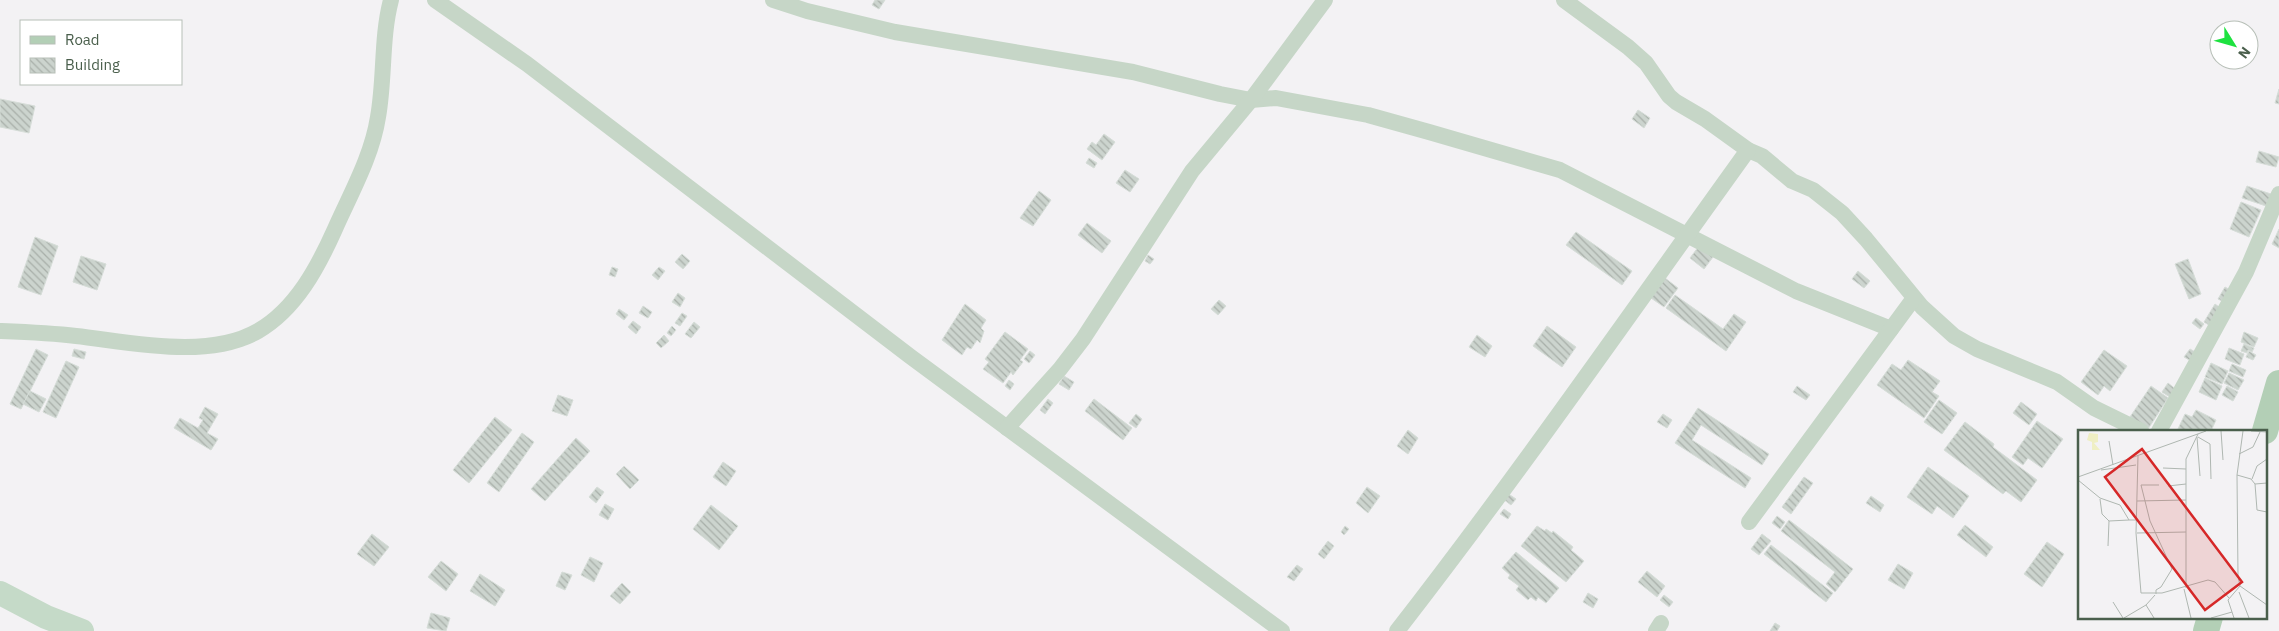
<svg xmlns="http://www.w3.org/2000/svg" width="2279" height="631" viewBox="0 0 2279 631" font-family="'IBM Plex Sans',sans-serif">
  <defs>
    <pattern id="building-back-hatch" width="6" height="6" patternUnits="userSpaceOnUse" patternTransform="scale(1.25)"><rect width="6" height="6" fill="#ccd4ce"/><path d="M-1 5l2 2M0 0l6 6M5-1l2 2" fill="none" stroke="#a8afa9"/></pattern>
  </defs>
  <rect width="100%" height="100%" fill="#f3f2f4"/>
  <g fill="url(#building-back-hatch)" stroke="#d6ddd8">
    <path d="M875 0H885L879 9 872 5Z"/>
    <path d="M2279 89V104L2275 103Z"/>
    <path d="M0 99 35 106 29 133 0 127Z"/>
    <path d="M1638 110 1650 118 1644 128 1632 119Z"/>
    <path d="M1104 134 1115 142 1102 160 1087 149 1092 142 1096 145Z"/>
    <path d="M2259 151 2279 157 2276 167 2256 162Z"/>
    <path d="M1089 158 1097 163 1094 168 1086 163Z"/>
    <path d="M1125 170 1139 179 1130 192 1116 183Z"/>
    <path d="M2247 186 2271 194 2266 206 2242 198Z"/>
    <path d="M1039 191 1051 200 1033 226 1020 218Z"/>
    <path d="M2241 202 2261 210 2249 237 2230 229Z"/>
    <path d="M1087 223 1111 241 1102 253 1078 235Z"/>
    <path d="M2279 229V248L2272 244Z"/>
    <path d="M1576 232 1632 271 1622 285 1566 245Z"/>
    <path d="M35 237 58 246 41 295 18 287Z"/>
    <path d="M1699 246 1713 257 1704 269 1690 258Z"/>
    <path d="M682 254 690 261 683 269 675 262Z"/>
    <path d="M1148 255 1154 259 1150 264 1145 261Z"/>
    <path d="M81 256 106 264 97 290 73 282Z"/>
    <path d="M2188 259 2201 294 2189 299 2175 264Z"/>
    <path d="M612 267 618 269 615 277 609 275Z"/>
    <path d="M659 267 665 271 658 280 652 275Z"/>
    <path d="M1858 271 1870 281 1864 288 1852 279Z"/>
    <path d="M1665 278 1678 288 1664 307 1651 298Z"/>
    <path d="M2225 287 2232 291 2226 303 2218 299Z"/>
    <path d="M678 293 685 298 680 307 672 302Z"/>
    <path d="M1675 295 1723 329 1734 314 1746 322 1726 351 1666 308Z"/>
    <path d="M1219 300 1226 306 1218 315 1211 309Z"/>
    <path d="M965 304 986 320 981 328 984 331 980 343 977 340 971 349 967 347 962 355 942 340Z"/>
    <path d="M2215 304 2223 310 2212 327 2204 322Z"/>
    <path d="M643 306 652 312 648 318 639 313Z"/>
    <path d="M619 309 628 315 624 320 616 314Z"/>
    <path d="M682 313 687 316 680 326 675 323Z"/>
    <path d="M2196 318 2204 324 2200 329 2192 323Z"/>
    <path d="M633 321 641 327 636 334 628 327Z"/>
    <path d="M694 322 700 327 691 338 685 334Z"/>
    <path d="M672 326 676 330 671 336 667 333Z"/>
    <path d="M1547 326 1576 347 1562 367 1533 346Z"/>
    <path d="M1005 332 1028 349 1020 360 1023 362 1013 375 1011 372 1003 383 983 369 989 362 985 359Z"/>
    <path d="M2244 332 2258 338 2254 347 2241 342Z"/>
    <path d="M664 335 669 341 661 348 656 343Z"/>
    <path d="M1477 335 1492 346 1485 357 1469 347Z"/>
    <path d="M2244 344 2254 348 2252 352 2248 350 2247 353 2241 351Z"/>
    <path d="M2229 348 2244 354 2240 365 2225 359Z"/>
    <path d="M36 349 48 355 21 409 10 404Z"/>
    <path d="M74 349 86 352 84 359 72 356Z"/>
    <path d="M2190 349 2197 353 2191 361 2184 357Z"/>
    <path d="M2104 350 2127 366 2110 391 2104 386 2098 395 2081 382Z"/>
    <path d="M1030 351 1035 355 1029 363 1024 359Z"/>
    <path d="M2249 351 2256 355 2253 360 2246 357Z"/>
    <path d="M1908 360 1940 381 1932 392 1939 396 1924 418 1877 385 1892 364 1901 370Z"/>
    <path d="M66 361 79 367 56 418 43 412Z"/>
    <path d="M2211 363 2228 371 2222 384 2205 377Z"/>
    <path d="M2232 364 2246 370 2243 377 2229 371Z"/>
    <path d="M2229 373 2244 380 2238 390 2224 383Z"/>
    <path d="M1064 376 1074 382 1069 390 1059 384Z"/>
    <path d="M2205 378 2222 386 2216 400 2199 392Z"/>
    <path d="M1009 380 1014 384 1010 390 1005 386Z"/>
    <path d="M2168 383 2178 391 2173 399 2162 392Z"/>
    <path d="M1797 386 1810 395 1806 400 1793 392Z"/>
    <path d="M2151 386 2168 398 2148 429 2130 417Z"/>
    <path d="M2227 386 2238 392 2233 401 2222 395Z"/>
    <path d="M30 391 46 399 39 412 23 404Z"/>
    <path d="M558 395 573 400 567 416 552 411Z"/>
    <path d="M1048 399 1053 403 1045 414 1040 410Z"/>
    <path d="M1094 399 1132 428 1123 440 1085 411Z"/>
    <path d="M1939 400 1957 413 1942 434 1924 422Z"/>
    <path d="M2021 402 2037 414 2029 425 2013 413Z"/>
    <path d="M205 407 218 414 207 433 218 439 211 450 174 428 180 418 198 428 203 420 199 418Z"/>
    <path d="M1698 408 1769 454 1762 465 1701 425 1692 440 1751 478 1745 488 1675 443Z"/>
    <path d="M2196 410 2216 420 2211 431H2177L2185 414 2192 417Z"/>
    <path d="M1136 414 1142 419 1136 428 1129 423Z"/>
    <path d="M1663 414 1672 420 1667 428 1657 422Z"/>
    <path d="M495 417 512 430 469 483 453 470Z"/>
    <path d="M2037 421 2063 439 2042 468 2028 458 2023 465 2012 457Z"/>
    <path d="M1965 422 1994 444 1993 447 2037 480 2021 502 2006 491 2003 494 1944 450Z"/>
    <path d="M1408 430 1418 438 1408 454 1397 446Z"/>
    <path d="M522 433 534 442 499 492 487 483Z"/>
    <path d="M576 438 590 451 545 501 531 489Z"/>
    <path d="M723 462 736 471 726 486 713 477Z"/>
    <path d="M624 466 639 480 630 489 616 474Z"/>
    <path d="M1928 467 1969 496 1953 518 1937 506 1932 514 1907 497Z"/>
    <path d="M1804 477 1813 483 1791 514 1782 507Z"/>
    <path d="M597 487 604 492 596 503 589 497Z"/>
    <path d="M1367 487 1380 496 1368 513 1356 503Z"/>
    <path d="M1507 493 1516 499 1511 505 1503 499Z"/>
    <path d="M1871 496 1884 505 1880 512 1866 503Z"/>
    <path d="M605 504 614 509 608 520 599 515Z"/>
    <path d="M711 505 738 526 719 550 693 529Z"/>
    <path d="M1504 509 1511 514 1508 519 1500 514Z"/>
    <path d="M1777 516 1785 522 1780 529 1772 523Z"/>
    <path d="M1789 520 1853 569 1835 592 1826 584 1835 572 1781 531Z"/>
    <path d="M1965 525 1993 547 1986 557 1957 535Z"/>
    <path d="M1345 526 1349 529 1344 535 1341 532Z"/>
    <path d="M1537 526 1545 531 1546 529 1552 533 1553 531 1573 547 1571 550 1584 561 1566 582 1521 546Z"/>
    <path d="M372 534 389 547 374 566 357 554Z"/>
    <path d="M1762 534 1771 541 1759 555 1751 549Z"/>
    <path d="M1328 541 1334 546 1324 559 1318 554Z"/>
    <path d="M2047 542 2064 554 2042 587 2024 574Z"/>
    <path d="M1771 545 1833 593 1826 602 1764 554Z"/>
    <path d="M1516 552 1559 588 1546 603 1538 597 1536 601 1531 597 1528 600 1516 590 1519 586 1508 578 1510 575 1502 568Z"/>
    <path d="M590 557 603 563 594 582 581 575Z"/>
    <path d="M441 561 458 574 446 591 428 577Z"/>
    <path d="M1898 564 1913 573 1904 589 1888 580Z"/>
    <path d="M1297 565 1303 569 1294 581 1287 577Z"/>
    <path d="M1647 571 1665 586 1657 597 1638 582Z"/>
    <path d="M562 572 572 575 565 590 556 586Z"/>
    <path d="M480 574 505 590 495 606 470 591Z"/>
    <path d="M622 583 631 592 620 604 610 596Z"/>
    <path d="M1588 593 1598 599 1593 608 1583 602Z"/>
    <path d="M1664 595 1673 602 1669 607 1660 600Z"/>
    <path d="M431 613 450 618 446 631 427 628Z"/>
    <path d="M1775 623 1780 626 1777 631H1770Z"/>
  </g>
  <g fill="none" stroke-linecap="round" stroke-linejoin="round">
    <g stroke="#c6d6c7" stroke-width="16">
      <path d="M435 0 527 64 911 357 1282 631"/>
      <path d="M773 0 807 11 895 32 1133 72 1220 94 1251 100 1276 98 1368 115 1429 132 1560 170 1796 291 1891 329"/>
      <path d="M1564 0 1628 47 1646 63 1669 96 1676 102 1705 119 1748 150 1762 156 1792 181 1813 190 1842 213 1866 239 1922 307 1954 336 1977 349 2057 382 2094 408 2141 431"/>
      <path d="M0 331C25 332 51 333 76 336 130 342 208 360 258 331 296 309 318 267 335 229 351 193 372 156 378 117 385 78 381 38 391 0"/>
      <path d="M1007 428 1060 369 1083 339 1192 171 1251 100 1325 0"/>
      <path d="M2159 431 2246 272 2279 194"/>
      <path d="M1749 522 1914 298"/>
      <path d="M1397 631C1519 474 1632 311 1748 150"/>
      <path d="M1656 631 1661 623"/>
    </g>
    <path stroke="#c5dac8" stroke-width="24" d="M0 593 46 617 82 631"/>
    <g stroke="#b3cfb6" stroke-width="26">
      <path d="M2265 431 2279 383"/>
      <path d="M2206 631 2210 617"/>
    </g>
  </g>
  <g transform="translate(2078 430)">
    <rect width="189" height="189" fill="#f3f2f4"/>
    <path d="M11 3 20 4V12L16 13 22 20H14V12L9 10Z" fill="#efefc3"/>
    <path fill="none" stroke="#afb7b1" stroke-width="1" d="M143 1 145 30M165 1 159 45 160 146 162 156 189 175M173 1 189 2M119 7 122 46M120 7 132 14 133 49M31 11 35 35M161 24 175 17 182 2M60 26 58 103 63 163H84L130 150 137 152 151 168M85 38 108 39M23 40 58 35M159 45 173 49 177 54 189 53M0 47 128 1M174 49 179 36 189 29M0 50 22 68 42 75 51 90H58M177 54 179 80 189 82M63 55 72 91 94 139 83 157 78 160V164M63 55H81M90 56 108 54M22 69 24 84 31 91 30 116M59 71 108 70M31 91 51 90M59 103 108 102M108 158V29L120 4M106 159 113 188M161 162 171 188M35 172 45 188M68 175 76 188M46 188 68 175 77 165M133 188 154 182M156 188 150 170 162 156"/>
    <path fill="#d62828" fill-opacity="0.15" stroke="#d62828" stroke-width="2.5" d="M64 19 164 152 127 180 27 47Z"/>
    <rect width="189" height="189" fill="none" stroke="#4a5f4c" stroke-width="2.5"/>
  </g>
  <rect x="20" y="20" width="162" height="65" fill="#ffffff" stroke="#b7bfb7"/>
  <rect x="30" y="36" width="25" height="8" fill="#b3cfb6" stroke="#b7bfb7"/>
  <text x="65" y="45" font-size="15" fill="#4a5f4c">Road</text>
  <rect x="30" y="58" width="25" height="15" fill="url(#building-back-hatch)" stroke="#b7bfb7"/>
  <text x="65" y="70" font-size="15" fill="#4a5f4c">Building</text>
  <g transform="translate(2234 45) rotate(127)"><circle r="24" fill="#ffffff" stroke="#b7bfb7"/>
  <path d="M0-4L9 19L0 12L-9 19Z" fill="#1ee240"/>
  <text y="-8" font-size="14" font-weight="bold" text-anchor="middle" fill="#4a5f4c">N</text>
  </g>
</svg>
